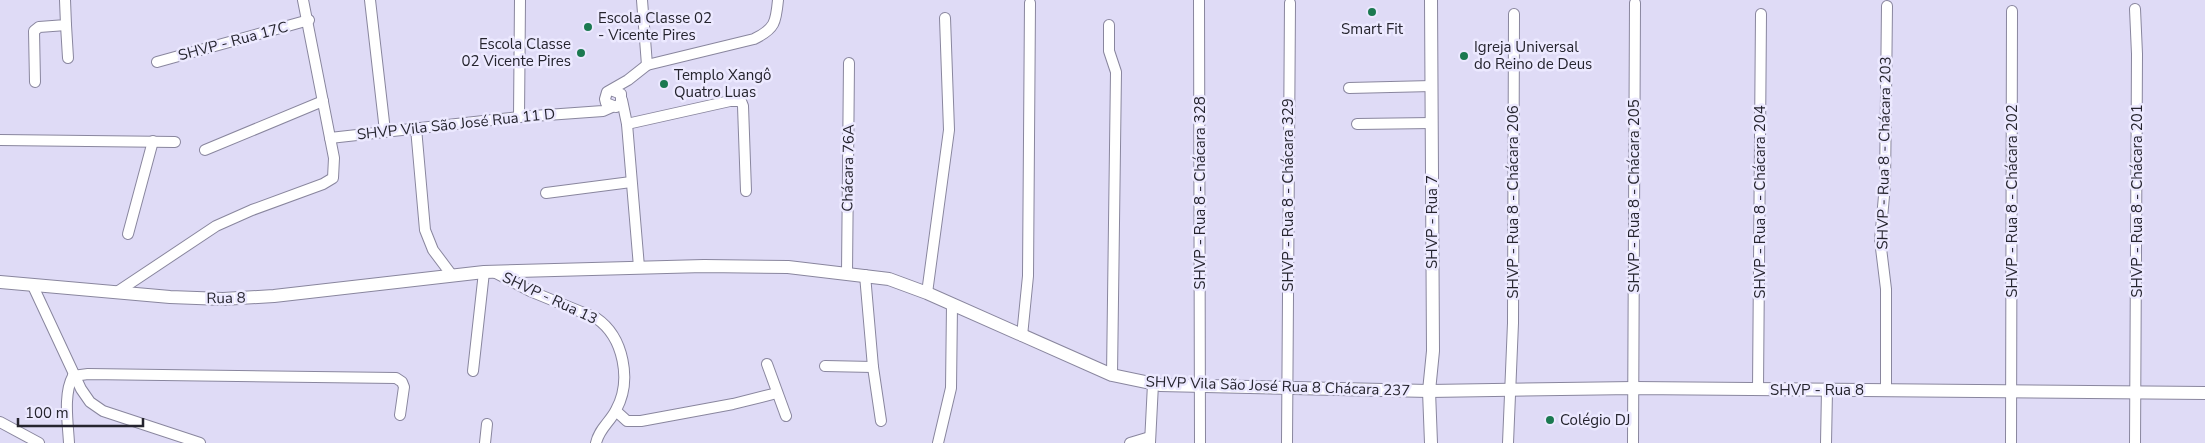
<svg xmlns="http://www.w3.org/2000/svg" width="2205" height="443" viewBox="0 0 2205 443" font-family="'Nunito Sans',sans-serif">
  <rect width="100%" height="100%" fill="#dfdbf6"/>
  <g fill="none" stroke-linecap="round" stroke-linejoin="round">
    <g stroke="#89869e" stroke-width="12">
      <g id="minor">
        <path d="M370 0 385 131"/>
        <path d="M642 0 647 65"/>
        <path d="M1199 0 1200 443"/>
        <path d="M2135 9 2137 54 2135 443"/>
        <path d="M66 25 68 58"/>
        <path d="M1109 25V51L1116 72 1112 375"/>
        <path d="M157 62 309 20"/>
        <path d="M35 82 34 31 39 27 66 25 65 0"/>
        <path d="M1349 88 1432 86"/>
        <path d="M611 90 621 94V103L616 107 606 103 605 99 607 92 628 80 647 65 754 39C775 29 776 22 778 0"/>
        <path d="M622 100 627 124 639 267"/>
        <path d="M519 117 520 0"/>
        <path d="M627 124 730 101H741L743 106 746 191"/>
        <path d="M1357 124 1432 123"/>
        <path d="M416 128 425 230 433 250 451 274"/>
        <path d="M330 138 519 117 603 111 612 107"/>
        <path d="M0 140 175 142"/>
        <path d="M205 150 323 101"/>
        <path d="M546 193 631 182"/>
        <path d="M128 234 153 141"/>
        <path d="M492 271 530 291 596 318C624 337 632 381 616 410 610 422 599 429 596 443"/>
        <path d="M847 273 849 63"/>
        <path d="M865 275 873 367 881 421"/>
        <path d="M32 284 81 389 90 402 103 411 200 443"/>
        <path d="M117 292 216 226 252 210 323 184 333 178 334 158 303 0"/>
        <path d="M927 293 949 130 945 18"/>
        <path d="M1022 336 1028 276 1030 3"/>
        <path d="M767 364 786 416"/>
        <path d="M825 366 873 367"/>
        <path d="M473 371 484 272"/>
        <path d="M73 376 88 374 396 378 402 382 404 387 400 415"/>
        <path d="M1758 389 1761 14"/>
        <path d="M1886 390V289L1880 240 1885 185 1887 6"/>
        <path d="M616 411 627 421H641L733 404 777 393"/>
        <path d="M0 422 39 443"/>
        <path d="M69 443C68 423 63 394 73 376"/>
        <path d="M485 443 487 424"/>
        <path d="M938 443 951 388 952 305"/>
        <path d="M1130 443 1150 437"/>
        <path d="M1150 443 1153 384"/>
        <path d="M1287 443 1290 3"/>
        <path d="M1508 443 1513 323 1514 14"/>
        <path d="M1633 443 1635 3"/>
        <path d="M1826 443 1827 390"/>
        <path d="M2011 443 2012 11"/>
      </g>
    </g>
    <g stroke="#89869e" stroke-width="14">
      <g id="tertiary">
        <path d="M0 282 170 297 223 299 274 296 484 272 704 266 788 267 889 279 927 293 1112 375 1160 385 1429 391 1634 388 2205 393"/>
        <path d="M1431 443 1429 391 1433 351 1431 0"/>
      </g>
    </g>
    <use href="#minor" stroke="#fff" stroke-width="10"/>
    <use href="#tertiary" stroke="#fff" stroke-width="12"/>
  </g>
  <g fill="#1b7950" stroke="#ece9ff" stroke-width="2">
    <circle cx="1372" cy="12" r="5"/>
    <circle cx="588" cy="27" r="5"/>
    <circle cx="581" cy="53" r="5"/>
    <circle cx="1464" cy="56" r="5"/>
    <circle cx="664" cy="84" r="5"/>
    <circle cx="1550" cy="420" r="5"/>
  </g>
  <g text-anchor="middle" stroke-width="5" stroke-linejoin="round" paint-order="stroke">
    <g font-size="15" fill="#25242e" stroke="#ece9ff" text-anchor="start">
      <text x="598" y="23">Escola Classe 02<tspan x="598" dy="17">- Vicente Pires</tspan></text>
      <text x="1372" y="34" text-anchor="middle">Smart Fit</text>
      <text x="571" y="49" text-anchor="end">Escola Classe<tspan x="571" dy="17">02 Vicente Pires</tspan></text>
      <text x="1474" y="52">Igreja Universal<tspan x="1474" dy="17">do Reino de Deus</tspan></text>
      <text x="674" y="80">Templo Xangô<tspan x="674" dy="17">Quatro Luas</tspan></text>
      <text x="1560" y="425">Colégio DJ</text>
    </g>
    <g font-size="15" fill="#25242e" stroke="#ece9ff">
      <text transform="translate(233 41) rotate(-15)" y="5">SHVP - Rua 17C</text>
      <text transform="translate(456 124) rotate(-6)" y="5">SHVP Vila São José Rua 11 D</text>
      <text transform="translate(1884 153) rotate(-89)" y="5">SHVP - Rua 8 - Chácara 203</text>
      <text transform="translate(848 168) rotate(-89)" y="5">Chácara 76A</text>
      <text transform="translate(1200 193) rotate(-90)" y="5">SHVP - Rua 8 - Chácara 328</text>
      <text transform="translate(1288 195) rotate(-90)" y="5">SHVP - Rua 8 - Chácara 329</text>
      <text transform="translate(1634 196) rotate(-90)" y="5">SHVP - Rua 8 - Chácara 205</text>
      <text transform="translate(2012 201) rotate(-90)" y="5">SHVP - Rua 8 - Chácara 202</text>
      <text transform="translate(2137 201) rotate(-90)" y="5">SHVP - Rua 8 - Chácara 201</text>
      <text transform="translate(1513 202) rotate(-90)" y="5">SHVP - Rua 8 - Chácara 206</text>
      <text transform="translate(1760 202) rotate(-90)" y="5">SHVP - Rua 8 - Chácara 204</text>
      <text transform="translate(1432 222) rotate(-90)" y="5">SHVP - Rua 7</text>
      <text transform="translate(226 298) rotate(-1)" y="5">Rua 8</text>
      <text transform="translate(550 298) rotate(25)" y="5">SHVP - Rua 13</text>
      <text transform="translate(1278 386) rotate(2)" y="5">SHVP Vila São José Rua 8 Chácara 237</text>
      <text x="1817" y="395">SHVP - Rua 8</text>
    </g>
  </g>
  <path d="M18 418v8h125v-8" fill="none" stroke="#25242e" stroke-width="2.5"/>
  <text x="25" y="418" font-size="15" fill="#25242e" stroke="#ece9ff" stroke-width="4" paint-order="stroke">100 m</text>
</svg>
